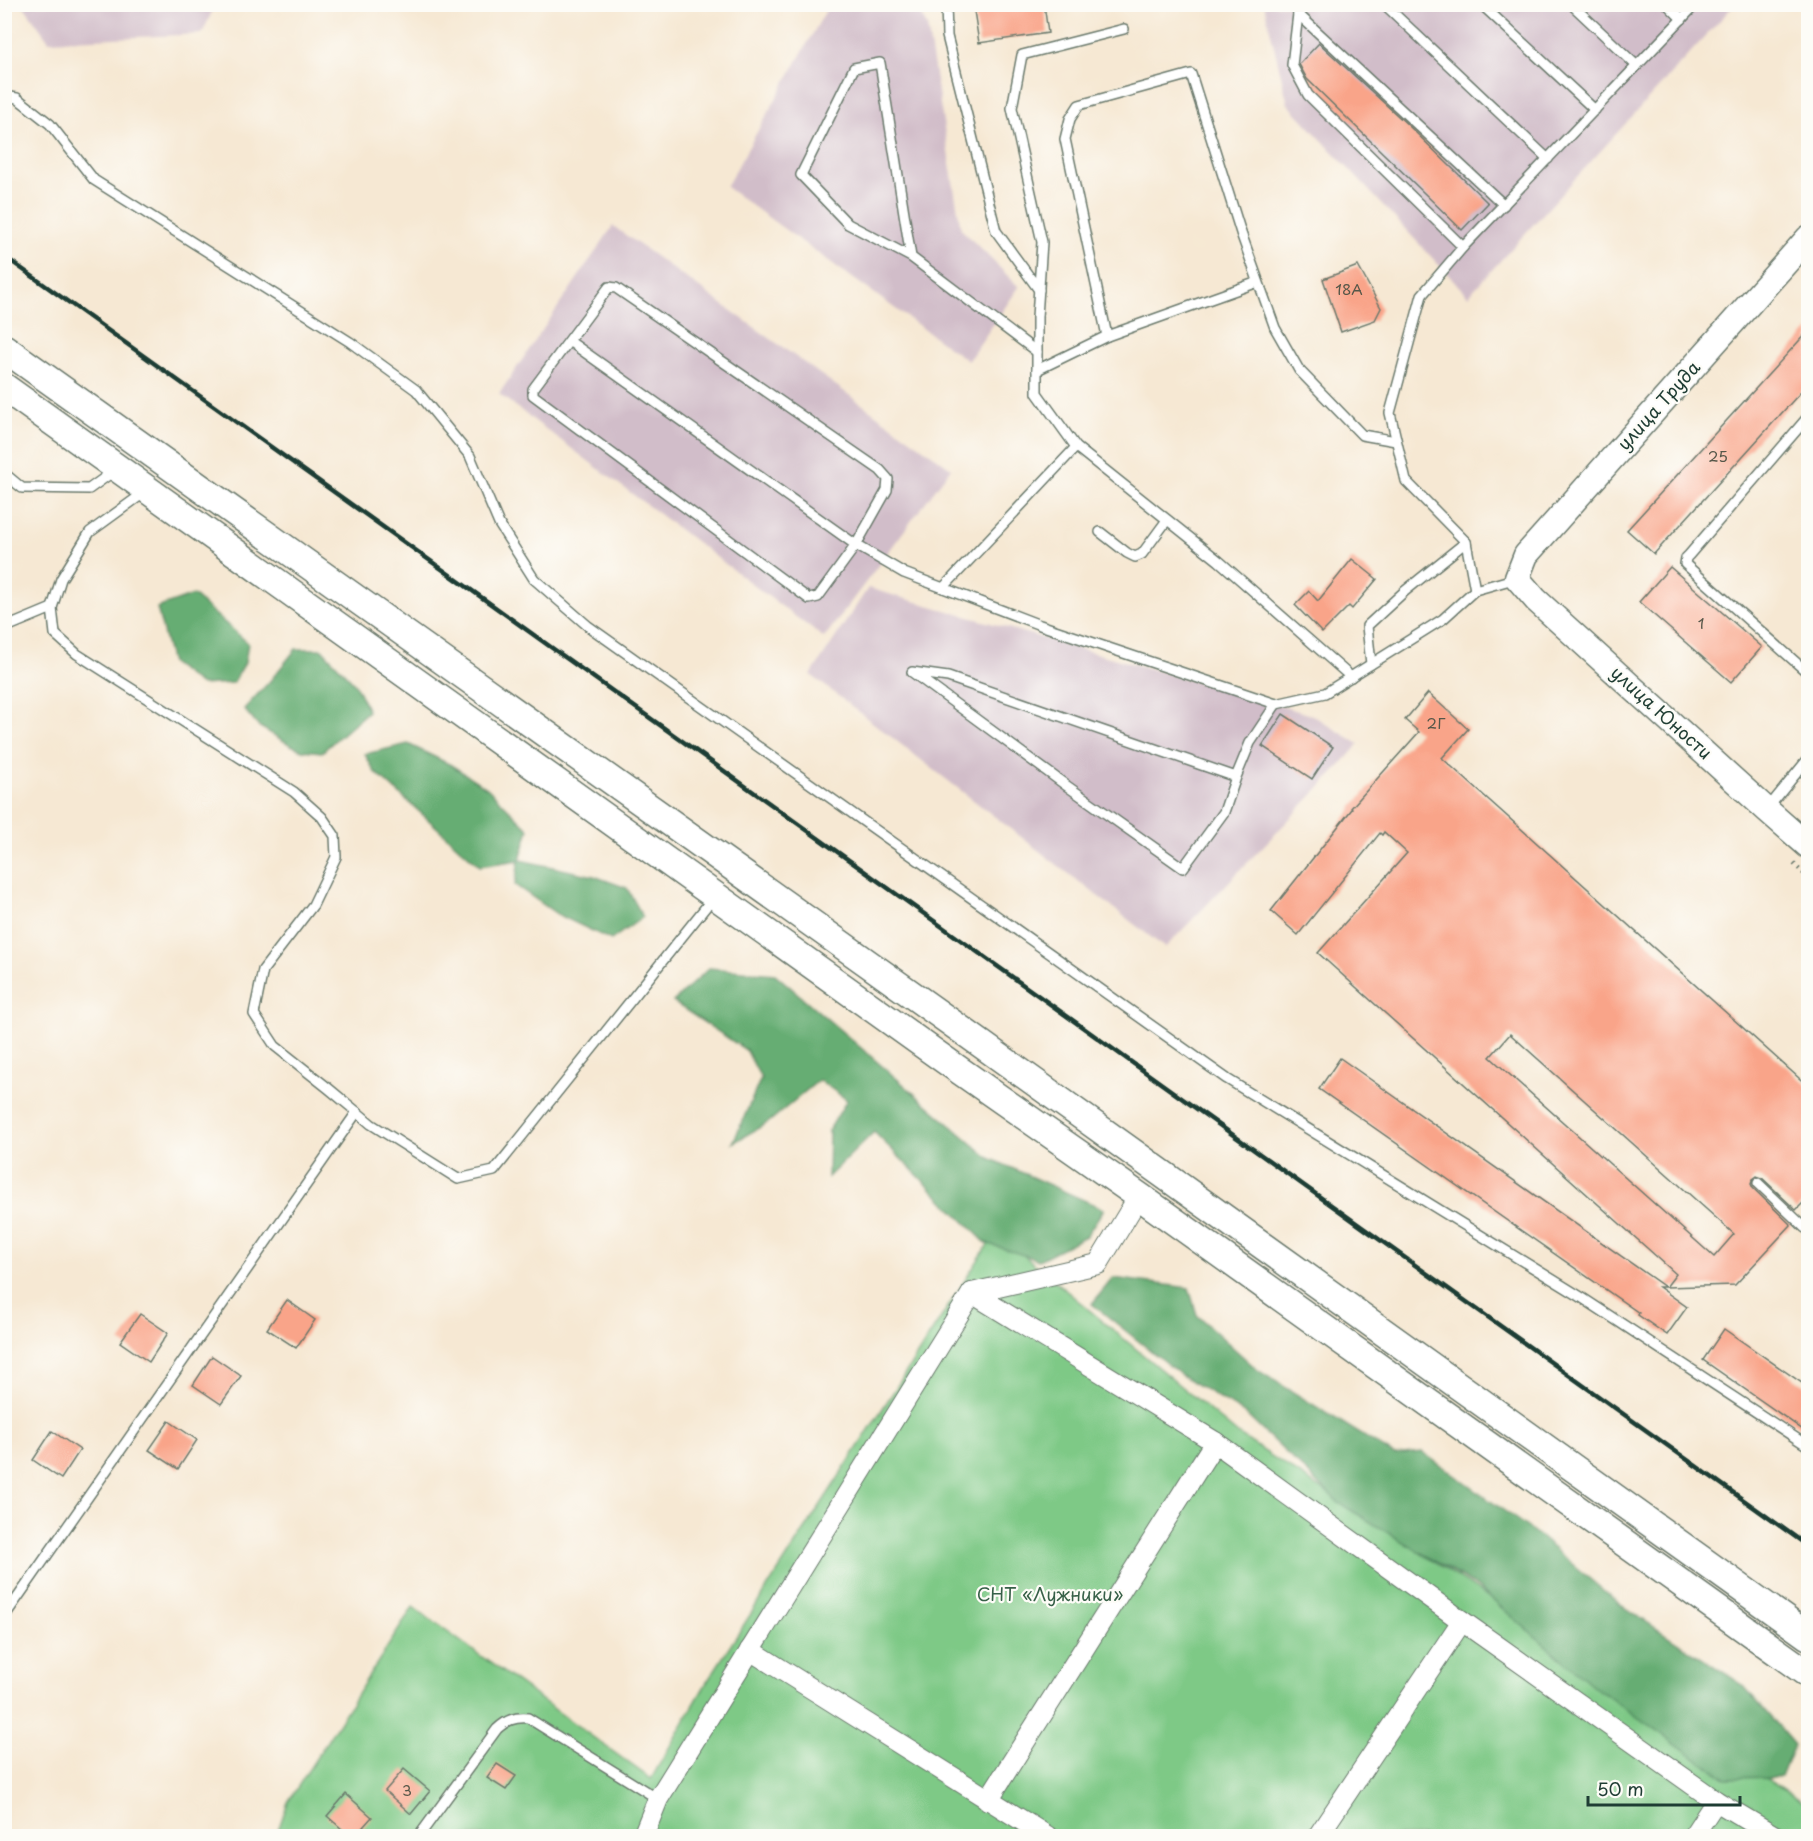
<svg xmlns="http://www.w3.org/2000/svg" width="1813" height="1841" viewBox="0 0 1813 1841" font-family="'Playpen Sans',sans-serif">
  <rect width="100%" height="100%" fill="#fdfcf7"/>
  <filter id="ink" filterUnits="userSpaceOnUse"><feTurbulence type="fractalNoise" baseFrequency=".0167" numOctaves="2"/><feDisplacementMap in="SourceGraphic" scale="12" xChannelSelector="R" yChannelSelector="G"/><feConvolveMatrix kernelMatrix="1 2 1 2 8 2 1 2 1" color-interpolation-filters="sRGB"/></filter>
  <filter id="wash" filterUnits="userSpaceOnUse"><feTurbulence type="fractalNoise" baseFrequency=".008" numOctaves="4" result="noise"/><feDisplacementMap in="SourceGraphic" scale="24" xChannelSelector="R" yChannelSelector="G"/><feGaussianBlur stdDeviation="1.35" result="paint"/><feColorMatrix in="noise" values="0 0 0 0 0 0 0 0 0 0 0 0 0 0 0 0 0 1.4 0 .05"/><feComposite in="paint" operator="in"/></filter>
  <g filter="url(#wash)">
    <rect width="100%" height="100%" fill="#f6e8d3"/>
    <g fill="#d1bdc9">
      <path d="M23 5H215L202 34 49 41Z"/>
      <path d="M829 5H915L927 26 961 229 1019 287 968 361 726 187Z"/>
      <path d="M1264 5H1734L1468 296 1288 104Z"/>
      <path d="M613 226 951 468 824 638 499 394Z"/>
      <path d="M868 588 1312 715 1359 744 1329 778 1165 948 811 675Z"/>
    </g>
    <path fill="#7ec986" stroke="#4e835d" stroke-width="1.5" d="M996 1232 1239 1435 1808 1805V1836H276L288 1802 413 1607 651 1779 707 1682Z"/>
    <g fill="#66ad73" stroke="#427554" stroke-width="1.5">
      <path d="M193 595 248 643 245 663 233 683 201 685 171 663 157 608Z"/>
      <path d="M296 649H322L355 684 368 711 322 752 302 750 291 745 258 726 244 709 270 681Z"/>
      <path d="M408 744 451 765 487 788 529 829 520 860 594 876 627 888 643 917 611 940 557 914 515 885 519 860 480 866 374 771 365 754Z"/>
      <path d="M709 968 775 974 989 1158 1104 1209 1086 1236 1039 1260 986 1243 874 1132 828 1177 829 1130 847 1100 819 1080 769 1122 733 1143 761 1078 746 1050 673 1002Z"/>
      <path d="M1113 1278 1189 1288 1197 1315 1259 1371 1394 1455 1422 1452 1534 1532 1622 1606 1743 1685 1794 1745 1781 1777 1725 1778 1597 1689 1476 1586 1339 1503 1244 1413 1181 1375 1092 1304Z"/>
    </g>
    <g id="blocks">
      <g fill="#f9a489" fill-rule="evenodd">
        <path d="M973 4H1044L1048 33 979 43Z"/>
        <path d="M1319 43 1410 127 1488 203 1462 230 1307 79 1299 64Z"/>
        <path d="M1358 266 1381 308 1375 320 1341 332 1323 279Z"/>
        <path d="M1809 330V383L1654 554 1627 530Z"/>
        <path d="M1352 559 1377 579 1352 609 1349 606 1322 633 1295 605 1309 591 1318 601Z"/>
        <path d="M1670 567 1762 647 1731 682 1639 602Z"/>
        <path d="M1428 693 1468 729 1442 758 1809 1087V1197L1796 1210 1762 1178 1757 1176 1753 1179 1751 1184 1753 1188 1791 1225 1735 1285 1666 1287 1676 1274 1318 953 1407 853 1384 832 1382 835 1380 833 1298 935 1271 911 1352 809 1351 808 1419 732 1405 720ZM1510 1034 1734 1234 1714 1257 1490 1057Z"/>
        <path d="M1283 714 1333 747 1312 779 1262 746Z"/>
        <path d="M1340 1058 1665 1287H1659L1687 1307 1667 1335 1638 1315 1639 1313 1319 1089Z"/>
        <path d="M287 1300 315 1320 296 1348 267 1329Z"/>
        <path d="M140 1314 168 1333 149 1362 120 1342Z"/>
        <path d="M1724 1329 1809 1388V1434L1703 1360Z"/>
        <path d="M212 1356 241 1376 221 1404 193 1385Z"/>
        <path d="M169 1421 197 1440 178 1469 149 1450Z"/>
        <path d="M52 1431 80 1450 61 1479 33 1460Z"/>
        <path d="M497 1764 516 1776 506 1790 487 1778Z"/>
        <path d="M404 1769 430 1791 411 1814 385 1791Z"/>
        <path d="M346 1794 372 1817 355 1836H350L327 1816Z"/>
      </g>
    </g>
  </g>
  <g filter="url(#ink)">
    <use href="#blocks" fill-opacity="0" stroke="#6a796c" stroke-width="1.5"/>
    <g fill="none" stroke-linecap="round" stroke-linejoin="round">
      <g stroke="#6a796c" stroke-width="12">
        <g id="service">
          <path d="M946 4 947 36 996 231 1039 290"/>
          <path d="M1297 4 1298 14 1292 65 1308 95 1463 247"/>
          <path d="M1384 4 1548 159"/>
          <path d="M1481 4 1595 110"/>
          <path d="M1571 4 1637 66"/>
          <path d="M1667 4 1682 19"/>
          <path d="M1298 14 1504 205"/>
          <path d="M1124 29 1022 55 1012 108 1042 242 1037 317V393L1076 447 1219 561 1351 677"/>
          <path d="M4 96 17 98 50 124 94 180 350 342 416 390 470 456 499 524 534 579 588 626 1227 1079 1581 1297 1808 1446"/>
          <path d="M911 257 848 224 801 175 854 68 880 63 911 257 1037 352"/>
          <path d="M1258 282 1107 336 1065 139 1070 119 1079 105 1191 74 1241 233 1275 328 1299 370 1362 435 1396 441"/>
          <path d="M569 341 856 545 887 490 888 479 880 470 616 288 609 287 533 389V395L809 599 818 597 856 545 904 573 1040 625 1276 704 1325 693 1443 619 1475 590"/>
          <path d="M1037 370 1107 336"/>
          <path d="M1808 417 1689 555 1686 558 1685 564 1808 673"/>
          <path d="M4 473 22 488 89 489 114 471"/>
          <path d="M145 492 90 532 61 579 52 608 55 634 77 654 294 792 322 817 335 836 336 857 313 905 263 970 254 1014 275 1046 328 1088 357 1112"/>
          <path d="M1100 532 1127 553 1135 557 1142 554 1167 520"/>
          <path d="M1517 578 1475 590 1466 542 1406 481 1390 413 1422 295 1463 247 1696 4"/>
          <path d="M943 588 1076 447"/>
          <path d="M4 628 52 608"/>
          <path d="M1371 664 1367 626 1405 591 1466 542"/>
          <path d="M1236 777 948 677 912 672 1067 786 1183 868 1224 812 1236 777 1250 743 1276 704"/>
          <path d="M1768 808 1808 759"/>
          <path d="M1758 1183 1805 1228H1808"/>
          <path d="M4 1617 357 1112 371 1124 458 1179 494 1171 713 898"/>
          <path d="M419 1836 497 1729C507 1720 514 1717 528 1718L658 1799"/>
        </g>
      </g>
      <g stroke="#6a796c" stroke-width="22">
        <g id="minor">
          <path d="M972 1293 1215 1442 1462 1621 1716 1801 1775 1836"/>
          <path d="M750 1650 1047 1836"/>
          <path d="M988 1800 1215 1442"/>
          <path d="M643 1836 658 1799 972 1293 1098 1264 1139 1196"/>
          <path d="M1318 1836 1462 1621"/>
          <path d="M1693 1836 1716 1801"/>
        </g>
      </g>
      <g stroke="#6a796c" stroke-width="27">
        <path id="tertiary" d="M1808 238 1526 555 1517 578 1536 600 1767 810 1808 846"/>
      </g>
      <g stroke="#6a796c" stroke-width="30">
        <g id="secondary">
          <path d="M4 348 970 1036 1808 1636"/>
          <path d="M4 387 949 1063 1139 1196 1808 1674"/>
        </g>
      </g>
      <g stroke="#6a796c" stroke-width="4" stroke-dasharray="1.5 4.5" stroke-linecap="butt">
        <path d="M1794 864 1808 878"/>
        <path d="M1806 1836 1808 1831"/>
      </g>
      <use href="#service" stroke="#fff" stroke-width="9"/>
      <use href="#minor" stroke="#fff" stroke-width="20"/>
      <use href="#tertiary" stroke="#fff" stroke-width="24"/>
      <use href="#secondary" stroke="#fff" stroke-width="27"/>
      <path stroke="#1f3d34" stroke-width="4.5" d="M4 256 1808 1546"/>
    </g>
  </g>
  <g text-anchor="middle" stroke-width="4.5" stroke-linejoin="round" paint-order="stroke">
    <g font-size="15" fill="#565749">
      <text x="1349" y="295">18А</text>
      <text x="1718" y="462">25</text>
      <text x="1701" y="629">1</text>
      <text x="1436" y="729">2Г</text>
      <text x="407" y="1796">3</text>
    </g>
    <g font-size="18" fill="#1f3d34" stroke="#fdfcf7">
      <text transform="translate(1659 406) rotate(-48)" y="6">улица Труда</text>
      <text transform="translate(1661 713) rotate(42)" y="6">улица Юности</text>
    </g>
    <g font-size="18" fill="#376048" stroke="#fdfcf7">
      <text x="1050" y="1601">СНТ «Лужники»</text>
    </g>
  </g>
  <rect width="1813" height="1841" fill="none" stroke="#fdfcf7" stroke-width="24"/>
  <path d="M1588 1796v9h152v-9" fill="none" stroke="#1f3d34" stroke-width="3"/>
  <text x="1597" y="1796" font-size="18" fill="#1f3d34" stroke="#fdfcf7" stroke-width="4.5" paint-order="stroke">50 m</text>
</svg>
